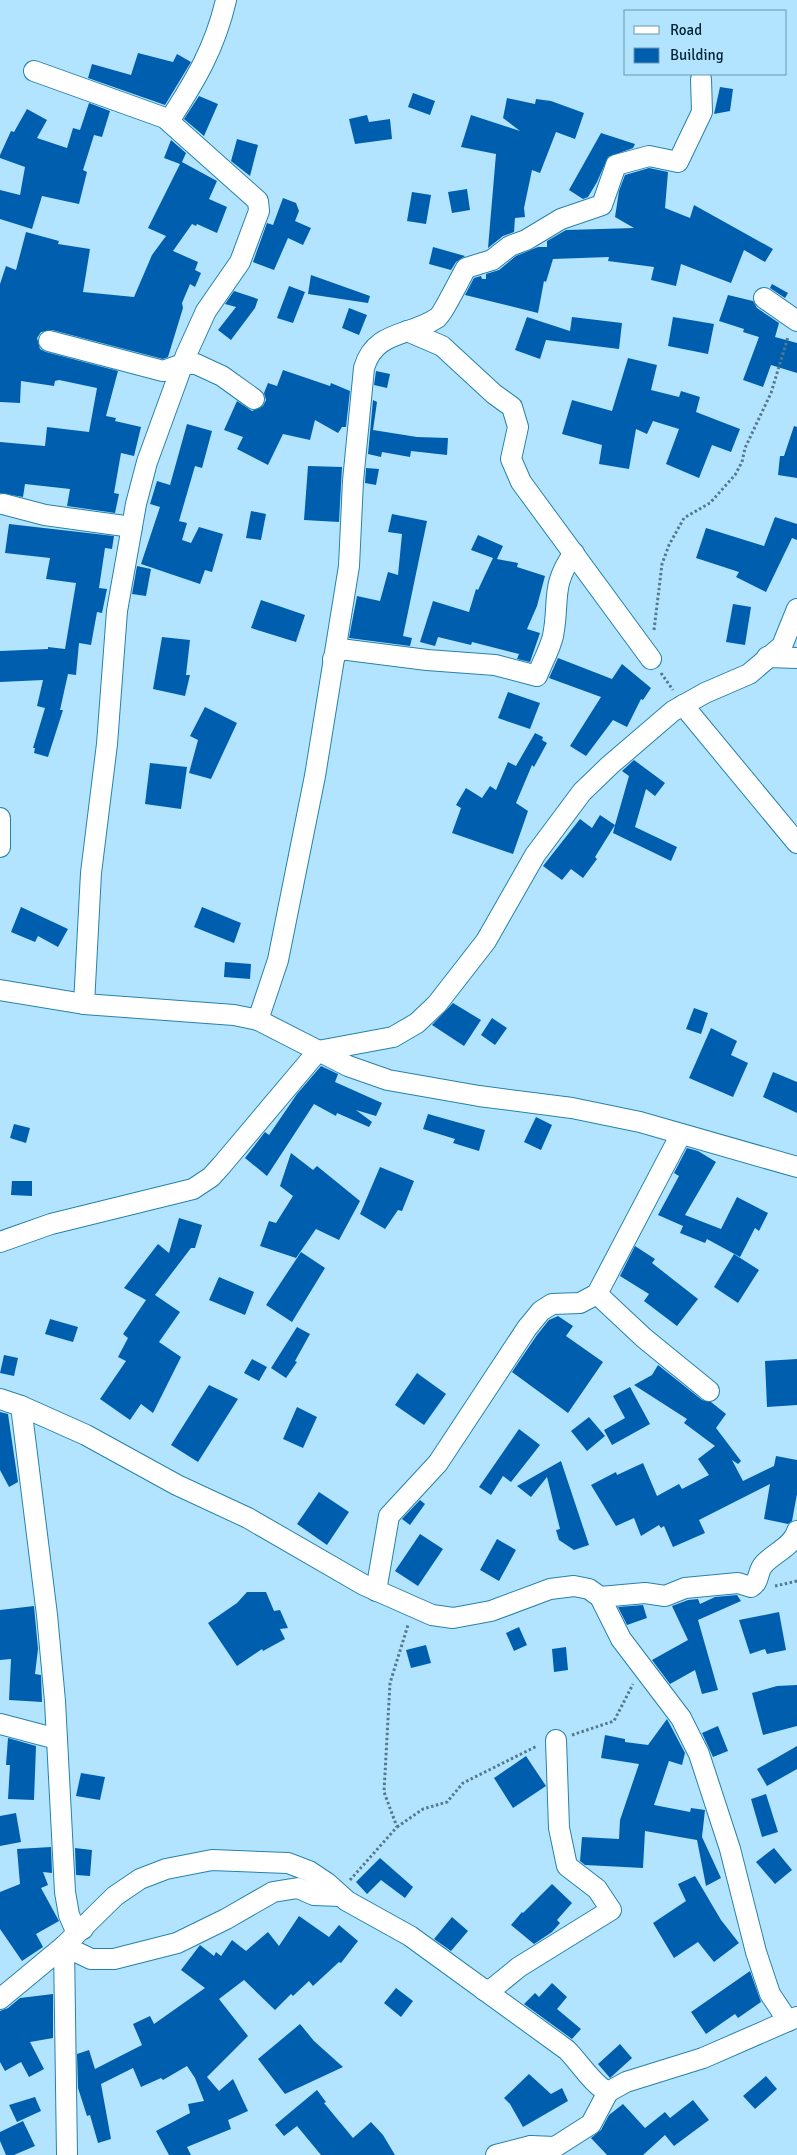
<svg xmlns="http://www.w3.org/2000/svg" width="797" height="2155" viewBox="0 0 797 2155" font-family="Signika,sans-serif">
  <rect width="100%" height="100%" fill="#b3e4ff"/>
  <g fill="#005eaf">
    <path d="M138 53 173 62 177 54 191 62 165 105 88 78 92 64 131 75Z"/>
    <path d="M720 87 733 89 730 111 714 114Z"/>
    <path d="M413 93 435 101 430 115 408 107Z"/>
    <path d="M199 96 218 104 204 136 184 119Z"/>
    <path d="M507 98 535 104 536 99 551 101 584 113 575 139 556 132 540 173 532 170 524 208 525 217 515 218 514 232 503 236 488 248 496 154 461 147 471 115 520 131 503 118Z"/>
    <path d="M89 103 110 111 102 137 94 135 83 170 87 172 79 204 42 196 32 229 0 219V190L20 195 25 167 0 158V155L11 131 14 132 27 109 47 120 37 138 67 148 73 128 80 130Z"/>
    <path d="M367 115 369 122 390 119 392 139 355 144 349 119Z"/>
    <path d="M601 133 635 144 633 148 608 157 597 182 588 197 583 199 569 190Z"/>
    <path d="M237 139 258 145 250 176 231 161Z"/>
    <path d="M171 140 186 153 182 162 217 181 209 199 227 207 217 233 197 224 196 226 192 224 173 251 198 262 195 270 201 273 195 287 190 284 182 303 183 308 168 357 163 359 52 330 41 332 37 338 40 349 46 352 118 371 106 416 116 418 115 421 141 427 134 456 121 453 114 493 119 494 115 513 67 506 70 489 25 484 23 497 0 493V442L45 446 47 427 89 432 97 388 59 380 55 381 54 386 21 381 20 403 0 402V284L6 266 16 270 26 232 59 241 58 244 90 249 83 292 134 297 152 255 166 236 148 228 180 164 164 158Z"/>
    <path d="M649 168 668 172 665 208 690 218 694 205 773 249 765 262 744 250 731 283 681 264 676 286 651 280 654 267 608 261 609 257 553 259 546 282 544 281 538 313 465 295 474 278 481 276 482 279H486V274L499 270 516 256 538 247H547V241L566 230 634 228 615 217 619 191 625 175Z"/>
    <path d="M467 189 470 210 452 213 448 192Z"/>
    <path d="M412 192 431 195 426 224 407 221Z"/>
    <path d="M283 198 296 203 299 211 295 221 311 228 303 245 288 238 274 270 253 262 267 223 273 225Z"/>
    <path d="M433 247 465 256 456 262 451 270 429 264Z"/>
    <path d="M311 275 370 296 368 303 308 294Z"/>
    <path d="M772 284 788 293 785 298 770 288Z"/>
    <path d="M289 286 305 292 293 323 277 318Z"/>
    <path d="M234 291 258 299 255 308 231 340 218 330 236 307 225 304Z"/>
    <path d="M728 295 753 301 757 308 779 323 775 337 797 343V373L771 365 763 387 743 380 759 337 743 332 744 329 719 321Z"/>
    <path d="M349 308 367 315 359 335 342 328Z"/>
    <path d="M527 317 570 331 572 317 622 323 619 349 546 340 540 359 515 350Z"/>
    <path d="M673 317 714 324 708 354 668 346Z"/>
    <path d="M628 358 657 365 651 390 679 397 681 391 700 397 696 412 740 429 731 452 712 445 699 478 666 464 679 429 653 421 647 434 636 429 629 469 599 464 602 445 562 434 572 400 612 411Z"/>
    <path d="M283 370 330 386 331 383 350 391 346 427H342L338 433 315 420 310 440 283 434 268 465 237 449 243 437 224 430 237 401 252 411 263 406 266 400 264 393 268 383 277 386Z"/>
    <path d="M376 371 390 374 387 388 374 385Z"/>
    <path d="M373 400 377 402 373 430 417 437 448 438 447 455 411 451 410 457 382 452 381 457 368 454Z"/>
    <path d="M187 424 212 431 202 468 195 466 179 521 187 523 182 540 191 543 199 527 223 534 212 572 205 570 200 584 141 564 160 507 150 504 157 481 170 485Z"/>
    <path d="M794 426 797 427V478L778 475 780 456H784Z"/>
    <path d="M308 466 342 467 339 522 304 520Z"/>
    <path d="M366 468 379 469 376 485 365 483Z"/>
    <path d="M251 511 266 514 261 540 246 538Z"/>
    <path d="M392 514 427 521 403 636 412 638 410 646 349 638 357 596 380 601 388 572 398 575 402 534 388 532Z"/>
    <path d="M775 517 797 524V540L792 538 766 592 736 577 739 572 696 558 706 528 764 546Z"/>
    <path d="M9 524 114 536 112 549 105 548 99 588 107 589 102 613 97 612 91 645 79 643 76 675 68 674 60 710H63L48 757 34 753 35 748H33L45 708 37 706 43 680 0 682V651L48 649V647L65 649 76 583 46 579 50 558 5 553Z"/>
    <path d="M478 535 503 546 497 559 518 563 517 567 545 576 537 606 527 629 540 633 530 662 517 659 519 654 472 642 471 645 438 637 435 646 420 642 433 601 469 612 476 589 478 590 493 558 471 550Z"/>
    <path d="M137 566 151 569 146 596 132 594Z"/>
    <path d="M261 600 305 615 296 642 251 628Z"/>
    <path d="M733 604 751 607 745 645 726 642Z"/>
    <path d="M162 637 190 640 186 675H190L185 696 153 689Z"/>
    <path d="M558 658 612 679 622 664 651 688 643 700 641 699 627 727 613 720 586 756 570 746 601 697 549 678Z"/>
    <path d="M508 692 540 703 530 729 498 718Z"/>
    <path d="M205 707 237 723 211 779 189 773 198 740 190 736Z"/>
    <path d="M535 733 543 737 542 740 547 743 534 767 532 765 516 803 528 811 513 854 452 833 461 808 456 805 466 788 482 798 490 786 496 790 508 762 516 766Z"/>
    <path d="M634 760 665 783 655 796 646 789 635 827 677 847 671 861 613 833 615 825 595 857 597 859 583 878 571 869 562 880 543 866 580 819 592 828 600 815 615 825 629 776 622 771Z"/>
    <path d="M150 763 187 767 181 809 145 804Z"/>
    <path d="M21 907 68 929 58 947 38 936 35 942 11 932Z"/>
    <path d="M202 907 241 923 234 943 194 927Z"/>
    <path d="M225 962 251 964 250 979 224 977Z"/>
    <path d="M453 1003 481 1020 464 1046 432 1025Z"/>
    <path d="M694 1008 708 1013 701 1034 686 1029Z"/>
    <path d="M492 1018 507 1028 495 1045 481 1035Z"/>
    <path d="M711 1028 737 1041 731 1055 748 1063 733 1097 689 1078Z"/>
    <path d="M321 1066 338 1074 335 1082 382 1103 376 1116 356 1110 372 1122 369 1127 337 1113 336 1116 314 1104 267 1176 245 1158 265 1132 269 1135 297 1094Z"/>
    <path d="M773 1072 797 1082V1113L763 1097Z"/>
    <path d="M428 1114 485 1130 479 1151 453 1143 455 1139 423 1129Z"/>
    <path d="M536 1117 552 1125 541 1150 524 1142Z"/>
    <path d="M14 1124 30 1128 26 1143 10 1138Z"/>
    <path d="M687 1148 698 1151 716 1162 685 1215 721 1229 737 1197 768 1213 759 1231 755 1228 740 1257 707 1239 705 1243 680 1233 683 1226 658 1215 679 1176 674 1173Z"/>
    <path d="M291 1153 313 1170 317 1166 360 1201 339 1240 316 1229 296 1258 260 1246 269 1221 276 1223 293 1196 280 1186Z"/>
    <path d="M380 1167 414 1181 402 1211 398 1210 385 1229 360 1214Z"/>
    <path d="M12 1181H32V1196L11 1195Z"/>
    <path d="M179 1218 202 1225 195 1248H191L155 1295 180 1312 159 1342 181 1357 153 1413 141 1404 130 1420 100 1399 126 1361 118 1357 128 1338 123 1334 146 1300 124 1288 158 1244 169 1253Z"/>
    <path d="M635 1246 655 1259 652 1263 698 1299 677 1326 644 1301 649 1294 620 1276Z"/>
    <path d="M301 1252 325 1268 292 1322 266 1305Z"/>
    <path d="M734 1254 759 1270 738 1303 714 1287Z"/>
    <path d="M219 1277 254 1292 245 1315 209 1300Z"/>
    <path d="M558 1316 573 1326 566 1336 603 1362 568 1413 512 1372 537 1335 549 1320Z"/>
    <path d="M50 1319 78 1327 73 1342 45 1334Z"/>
    <path d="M297 1327 310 1334 295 1361 297 1362 286 1378 271 1368Z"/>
    <path d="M4 1355 18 1358 14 1376 0 1373Z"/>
    <path d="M252 1359 267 1367 259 1381 244 1373Z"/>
    <path d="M797 1359V1405L767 1407 765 1361Z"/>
    <path d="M658 1365 702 1400 711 1402 726 1414 716 1428 741 1461 738 1464 732 1460 743 1481 774 1466 776 1456 797 1460V1494L792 1521 788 1524 764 1519 770 1484 699 1520 705 1533 673 1547 664 1526 661 1528 659 1525 641 1536 634 1518 616 1526 591 1485 616 1472 617 1475 643 1463 657 1496 679 1484 682 1489 709 1475 698 1459 715 1446 684 1423 687 1419 634 1385 652 1375Z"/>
    <path d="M417 1373 446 1394 424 1425 395 1405Z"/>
    <path d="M209 1385 238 1399 198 1462 171 1445Z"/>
    <path d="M630 1387 650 1424 612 1445 604 1430 625 1418 613 1396Z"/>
    <path d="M297 1407 317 1417 303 1448 283 1439Z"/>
    <path d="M0 1412 8 1414 18 1482 9 1487 0 1470Z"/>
    <path d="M589 1417 605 1436 587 1451 571 1431Z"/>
    <path d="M519 1429 540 1445 511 1482 503 1476 491 1495 479 1487Z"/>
    <path d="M561 1461 589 1545 574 1550 559 1540 556 1530 560 1529 547 1477 531 1497 517 1486Z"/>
    <path d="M319 1492 349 1512 327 1545 297 1524Z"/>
    <path d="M420 1500 425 1504 410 1525 402 1519Z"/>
    <path d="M420 1534 443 1549 418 1586 395 1571Z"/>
    <path d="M497 1539 516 1550 499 1581 480 1570Z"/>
    <path d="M247 1592H266L274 1611 280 1610 288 1628 280 1629 285 1639 263 1651 262 1649 237 1666 208 1623 237 1603Z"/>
    <path d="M737 1595 741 1601 698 1620 718 1690 702 1694 695 1670 670 1684 652 1660 688 1640 672 1606 688 1600 698 1599 700 1604 715 1597Z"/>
    <path d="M643 1605 647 1618 627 1625 618 1607Z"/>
    <path d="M34 1606 38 1649 35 1674 41 1675 42 1702 9 1700 11 1659 0 1660V1610Z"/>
    <path d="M779 1612 786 1650 767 1654 765 1649 750 1654 739 1620Z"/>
    <path d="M519 1627 527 1645 514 1651 506 1633Z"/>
    <path d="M426 1645 431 1663 411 1668 406 1650Z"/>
    <path d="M566 1647 568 1670 554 1672 552 1649Z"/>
    <path d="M797 1685V1726L763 1735 752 1693 777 1686Z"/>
    <path d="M667 1719 685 1753 682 1765 669 1761 654 1805 690 1812 691 1808 705 1810 702 1837 721 1878 706 1886 697 1840 645 1831 643 1868 585 1865 580 1861 582 1837 619 1839 620 1820 639 1764 601 1758 605 1735 625 1739V1742L648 1745Z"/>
    <path d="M718 1726 728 1751 713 1757 702 1733Z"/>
    <path d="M8 1738 36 1746 34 1800 8 1799 10 1765H6Z"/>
    <path d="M797 1746V1769L767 1786 757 1769Z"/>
    <path d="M526 1756 546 1786 513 1808 494 1778Z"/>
    <path d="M81 1773 105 1777 100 1800 76 1796Z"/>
    <path d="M766 1794 778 1832 762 1837 751 1799Z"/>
    <path d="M16 1813 21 1842 0 1846V1816Z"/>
    <path d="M51 1847 52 1873 43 1872 48 1885 41 1888 59 1921 36 1934 43 1947 22 1961 0 1929V1892L20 1884 17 1849Z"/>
    <path d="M75 1848 92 1850 90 1876 76 1875Z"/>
    <path d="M774 1848 792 1870 775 1884 756 1862Z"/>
    <path d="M380 1858 413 1887 405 1898 381 1880 367 1894 356 1882Z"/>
    <path d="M695 1876 721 1920 739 1943 714 1962 698 1942 674 1958 653 1923 686 1901 678 1884Z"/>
    <path d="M552 1884 572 1903 557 1920 560 1923 552 1932 534 1944 511 1925 522 1912 523 1913Z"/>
    <path d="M299 1916 329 1937 339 1925 358 1941 341 1963 339 1962 313 1986 309 1981 293 1996 291 1994 275 2010 244 1980 219 1999 248 2036 207 2077 219 2091 233 2079 248 2111 228 2120 231 2129 187 2147 191 2155H169L156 2131 190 2113 188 2104 204 2101 195 2078 187 2066 163 2080 161 2078 141 2087 133 2068 101 2084 111 2139 98 2143 90 2115 87 2116 78 2088 77 2054 89 2050 95 2069 142 2045 133 2024 150 2016 154 2024 205 1988 181 1970 200 1945 214 1956 216 1952 221 1956 232 1940 246 1951 268 1932 279 1946Z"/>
    <path d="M452 1917 468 1931 451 1951 434 1939Z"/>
    <path d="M750 1971 761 2002 738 2018 735 2014 706 2034 691 2012Z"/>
    <path d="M552 1983 567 1997 557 2009 581 2029 572 2039 524 2004 535 1993 539 1997Z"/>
    <path d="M396 1988 413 2001 401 2017 384 2003Z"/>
    <path d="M53 1994V2038L30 2042 44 2069 29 2077 21 2062 5 2071 0 2062V2011L8 2008 20 1998Z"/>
    <path d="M300 2024 314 2041 343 2067 285 2094 258 2059Z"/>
    <path d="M620 2044 632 2058 610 2078 598 2064Z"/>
    <path d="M529 2074 551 2094 562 2088 568 2101 523 2127 510 2104 504 2098Z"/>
    <path d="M766 2076 777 2089 755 2109 743 2096Z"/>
    <path d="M317 2090 326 2102 324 2103 353 2138 371 2122 383 2135 395 2155H321L297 2126 284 2136 275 2125Z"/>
    <path d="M35 2097 41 2111 17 2122 9 2105Z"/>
    <path d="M693 2100 709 2120 674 2146 665 2135 643 2155H607L591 2138 601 2130 609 2115 623 2104 645 2128 665 2112 670 2118Z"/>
    <path d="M23 2121 35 2146 14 2155H6L0 2141V2132Z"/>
  </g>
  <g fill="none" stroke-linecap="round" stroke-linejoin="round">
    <g stroke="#2682ab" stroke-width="22">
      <g id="street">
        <path d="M34 71 165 118 258 201 259 211 240 262 206 311 186 355 147 462 136 504 117 611 107 744 91 873 84 1004"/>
        <path d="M169 121C195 81 215 48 226 0"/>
        <path d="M764 298 797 321"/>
        <path d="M407 331 442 346 494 394 512 407 518 427 511 459 521 482 651 659"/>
        <path d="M49 341 163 371 183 364H196L222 376 254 399"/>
        <path d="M3 504 45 515 132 527"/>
        <path d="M767 657 797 658"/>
        <path d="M333 659 340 649 427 660 495 665 537 676C542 663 550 649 553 636 560 601 550 586 574 553"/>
        <path d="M683 705 797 843"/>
        <path d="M0 818V847"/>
        <path d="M0 990 84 1004 234 1015 258 1020 348 1066 388 1080 479 1096 572 1108 640 1122 797 1167"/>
        <path d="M258 1020 278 960 315 776 349 566 353 481 364 368C375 330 409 337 437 318 442 315 461 277 466 268L492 260 510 246 526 240 561 219 602 205 616 165 649 156 678 162 702 112 701 79"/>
        <path d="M0 1242 51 1224 193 1189 211 1177 221 1166 318 1051 393 1037 417 1023 437 1004 486 941 535 855 582 792 610 765 673 711 705 693 749 674 782 646 797 609"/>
        <path d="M597 1294 644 1338 709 1391"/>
        <path d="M0 1399 21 1406 47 1615 55 1701 65 1892 69 1915 75 1929H83"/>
        <path d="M21 1406 86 1435 177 1485 248 1518 364 1585 432 1615 453 1618 491 1611 550 1589 574 1586 589 1589 600 1597 621 1639 681 1718 699 1754 730 1849 756 1952 770 1994 788 2021"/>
        <path d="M376 1591 389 1516 438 1463 527 1328 541 1311 552 1304 580 1303 597 1294 681 1134"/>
        <path d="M600 1597 645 1593 665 1596 685 1588 738 1583 751 1587C760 1582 757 1571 764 1564 774 1553 793 1546 797 1531"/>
        <path d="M0 1724 57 1739"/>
        <path d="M484 1990 492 1989 519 1967 611 1910 597 1889 567 1866 559 1828 556 1740"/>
        <path d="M0 1999 64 1946 115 1896 140 1879 166 1869 212 1860 288 1863 309 1871 327 1883 347 1901 410 1936 567 2050C579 2062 594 2086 608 2092L626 2082 703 2058 797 2017"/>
        <path d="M67 2155 64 1946 91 1959H114L177 1943 226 1919 273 1892 298 1888 314 1895 341 1896"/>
        <path d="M496 2155 531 2146"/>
        <path d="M531 2155V2146L555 2147 591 2124 608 2092"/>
      </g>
    </g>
    <g stroke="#517a8f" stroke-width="3" stroke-dasharray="2.5 2.5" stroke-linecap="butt">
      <path d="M654 630 662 564 669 545 684 518 710 503 735 475 742 462 745 448 771 393 788 337"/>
      <path d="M661 673 673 690"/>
      <path d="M775 1586 797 1581"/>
      <path d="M572 1735 614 1721 633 1684"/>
      <path d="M397 1827 423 1809 447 1802 463 1783 537 1746"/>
      <path d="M350 1880 397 1827 384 1792 390 1683 408 1625"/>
    </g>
    <use href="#street" stroke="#fff" stroke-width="20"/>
  </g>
  <rect x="624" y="10" width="162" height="65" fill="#b3e4ff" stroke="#6b97ad"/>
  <rect x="634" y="26" width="25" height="8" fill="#ffffff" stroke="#6b97ad"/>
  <text x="670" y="35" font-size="15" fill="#002333">Road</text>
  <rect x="634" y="48" width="25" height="15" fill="#005eaf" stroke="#6b97ad"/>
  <text x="670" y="60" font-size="15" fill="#002333">Building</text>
</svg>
